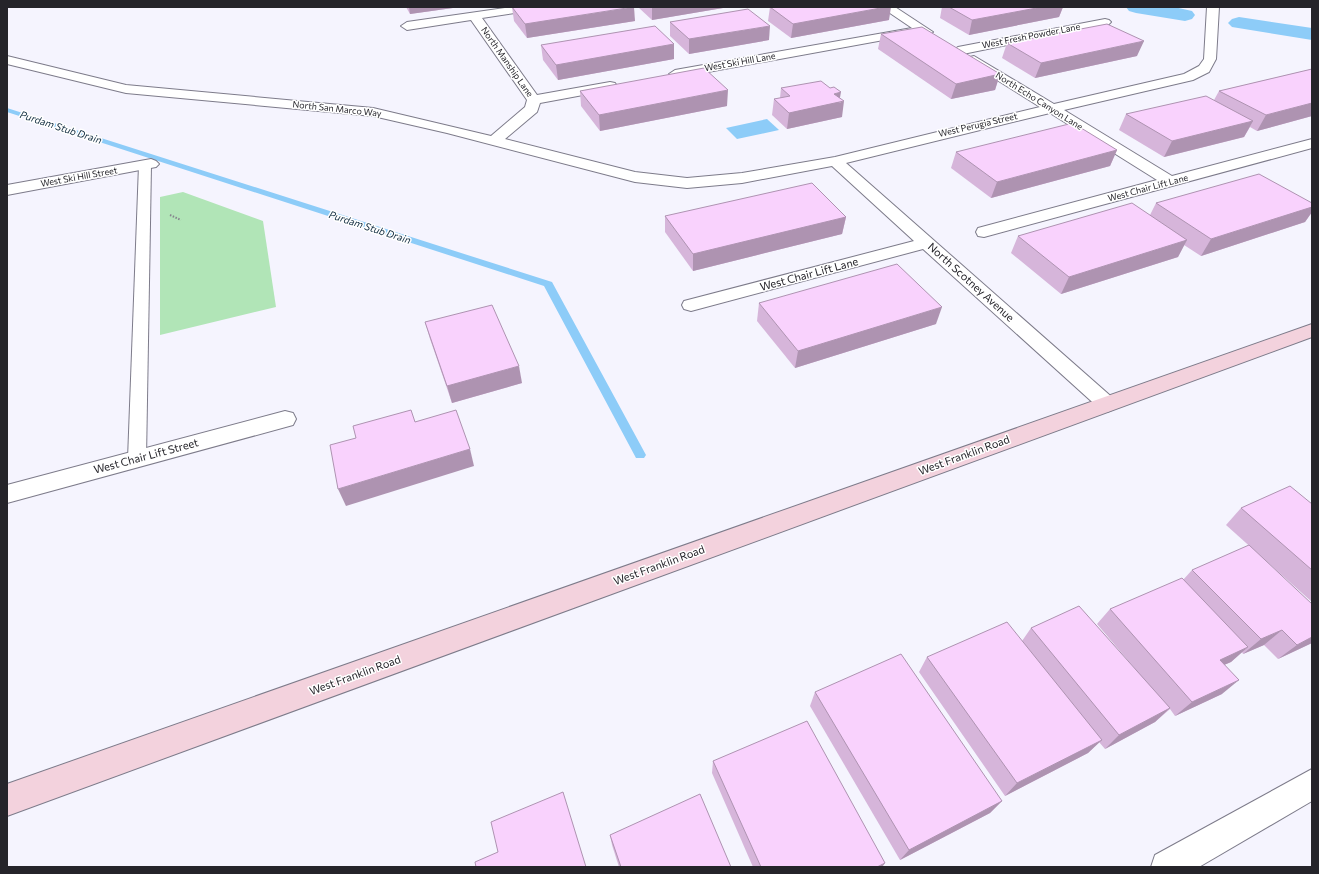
<svg xmlns="http://www.w3.org/2000/svg" width="1319" height="874" viewBox="0 0 1319 874" font-family="Commissioner,sans-serif">
  <rect width="100%" height="100%" fill="#f5f4fe"/>
  <path fill="#b1e5b7" d="M183 192 263 221 276 307 160 335V197Z"/>
  <path fill="#8dccf8" d="M767 119 779 130 737 139 726 128Z"/>
  <g fill="none" stroke-linecap="round" stroke-linejoin="round">
    <path fill="#8dccf8" fill-rule="evenodd" d="M7 108 552 282 646 455 644 458H636L544 286 7 112Z"/>
    <g fill="#8dccf8" fill-rule="evenodd">
      <path d="M1126 7H1174L1192 11 1195 15 1192 19 1185 21 1136 13 1129 11Z"/>
      <path d="M1239 17 1312 28V40L1232 27 1228 23 1232 19Z"/>
    </g>
    <g stroke="#7d7b8a" stroke-width="2">
      <path id="service" d="M145 161 151 165 146 459 143 464 137 466 131 464 128 459 139 165Z"/>
    </g>
    <g stroke="#7d7b8a" stroke-width="2">
      <g id="minor">
        <path d="M512 7H541L535 10 482 18 537 95 610 82 615 83 617 86 615 89 610 90 540 103 537 112 505 139 635 172 687 178 742 173 835 157 1040 107 970 63 968 60 970 57 974 56 1054 104 1184 74 1199 66 1204 59 1207 7H1219L1216 59 1209 72 1193 80 1064 110 1172 176 1312 139V148L984 237 978 236 976 232 978 228 1157 180 1050 113 846 163 1114 399 1118 404 1114 409 1107 412 1100 409 923 249 691 311 684 309 682 305 684 301 914 241 832 166 742 183 687 188 635 182 447 133 373 116 126 93 7 64V56L126 85 373 108 491 136 525 107 527 100 471 20 407 30 401 26 407 22Z"/>
        <path d="M881 7H895L933 32 927 36 917 31 915 34 911 35 675 78 669 74 675 70 912 28Z"/>
        <path d="M1105 19 1109 20 1111 22 1109 24 958 55 952 51 958 47Z"/>
        <path d="M151 159 156 161 159 164 156 167 7 195V185Z"/>
        <path d="M285 411 293 413 296 419 293 425 7 503V485Z"/>
        <path d="M1312 769V801L1199 867H1151L1155 855Z"/>
      </g>
    </g>
    <g stroke="#7d7b8a" stroke-width="2">
      <path id="secondary" d="M1312 324V337L7 816V784Z"/>
    </g>
    <path stroke="#86858d" stroke-width="2" stroke-dasharray="1.5 1.5" stroke-linecap="butt" d="M170 215 181 220"/>
    <use href="#service" fill="#fff" fill-rule="evenodd"/>
    <use href="#minor" fill="#fff" fill-rule="evenodd"/>
    <use href="#secondary" fill="#f3d2dd" fill-rule="evenodd"/>
  </g>
  <g fill="#d6b5da">
    <path d="M406 7H460L410 14Z"/>
    <path d="M512 7 635 21 527 38 514 21Z"/>
    <path d="M638 7H729L652 20Z"/>
    <path d="M770 7 889 20 791 38 768 21Z"/>
    <path d="M942 7H1063L1059 17 969 35 940 18Z"/>
    <path d="M670 22 769 40 689 54 670 36Z"/>
    <path d="M881 34 1000 74 995 90 951 99 878 49Z"/>
    <path d="M1007 43 1137 56 1035 78 1002 58Z"/>
    <path d="M674 44V59L558 80 543 60 541 45Z"/>
    <path d="M1312 69V116L1257 131 1250 127 1244 137 1164 157 1119 130 1126 114 1214 100 1219 91Z"/>
    <path d="M781 88 840 98 842 117 787 129 772 115 774 99 780 98Z"/>
    <path d="M580 91 727 106 600 131 581 106Z"/>
    <path d="M1117 150 1110 166 991 198 951 168 956 152Z"/>
    <path d="M1156 203H1312V212L1305 222 1201 256 1184 245 1178 257 1061 294 1011 253 1018 236 1150 215Z"/>
    <path d="M665 216 846 217 842 234 693 271 665 232Z"/>
    <path d="M759 303 936 324 795 368 757 321Z"/>
    <path d="M425 322 522 383 452 403 430 339Z"/>
    <path d="M1312 504V602L1226 525 1241 508Z"/>
    <path d="M1192 570 1312 604V643L1278 659 1264 645 1243 654 1242 652 1231 662 1224 665 1222 694 1175 716 1170 709 1155 722 1105 749 1099 742 1088 753 1005 796 919 672 927 657 1022 641 1031 628 1136 670 1097 624 1110 609 1183 580Z"/>
    <path d="M815 692 1002 801 990 813 900 860 810 706Z"/>
    <path d="M713 761 885 863 882 867H753L712 773Z"/>
    <path d="M610 835 731 867H619L612 845Z"/>
  </g>
  <g fill="#ae93b1">
    <path d="M409 7H460L410 14Z"/>
    <path d="M634 7 635 21 527 38 525 24Z"/>
    <path d="M652 7H729L652 20Z"/>
    <path d="M886 7H891L889 20 791 38 793 24Z"/>
    <path d="M1042 7H1063L1059 17 969 35 972 20Z"/>
    <path d="M770 26 769 40 689 54V39Z"/>
    <path d="M1144 41 1137 56 1035 78 1041 63Z"/>
    <path d="M674 44V59L558 80 556 65Z"/>
    <path d="M1000 74 995 90 951 99 956 84Z"/>
    <path d="M728 90 727 106 600 131 599 115Z"/>
    <path d="M841 92 839 103 844 101 842 117 787 129 789 113 834 94Z"/>
    <path d="M1312 103V116L1257 131 1266 115Z"/>
    <path d="M1253 121 1244 137 1164 157 1172 141Z"/>
    <path d="M1117 150 1110 166 991 198 997 182Z"/>
    <path d="M1312 207V212L1305 222 1201 256 1211 239Z"/>
    <path d="M846 217 842 234 693 271V254Z"/>
    <path d="M1187 240 1178 257 1061 294 1069 277Z"/>
    <path d="M942 307 936 324 795 368 798 351Z"/>
    <path d="M519 366 522 383 452 403 447 386Z"/>
    <path d="M470 449 474 466 346 506 338 489Z"/>
    <path d="M1282 630 1264 645 1243 654 1261 639Z"/>
    <path d="M1312 637V643L1278 659 1297 645Z"/>
    <path d="M1248 647 1231 662 1203 674 1220 660Z"/>
    <path d="M1239 680 1222 694 1175 716 1192 702Z"/>
    <path d="M1170 708 1155 722 1105 749 1119 735Z"/>
    <path d="M1102 740 1088 753 1005 796 1017 783Z"/>
    <path d="M1002 801 990 813 900 860 909 850Z"/>
    <path d="M885 863 882 867H877Z"/>
  </g>
  <g fill="#f9d2fd" stroke="#ae93b1">
    <path d="M512 7H633L525 24Z"/>
    <path d="M770 7H886L793 24Z"/>
    <path d="M949 7H1042L972 20Z"/>
    <path d="M748 9 770 26 689 39 670 22Z"/>
    <path d="M1107 24 1144 41 1041 63 1007 43Z"/>
    <path d="M655 26 674 44 556 65 541 45Z"/>
    <path d="M922 27 1000 74 956 84 881 34Z"/>
    <path d="M704 68 728 90 599 115 580 91Z"/>
    <path d="M1312 69V103L1266 115 1219 91Z"/>
    <path d="M821 81 830 88 834 87 841 92 834 94 844 101 789 113 774 99 790 96 781 88Z"/>
    <path d="M1206 96 1253 121 1172 141 1126 114Z"/>
    <path d="M1073 123 1117 150 997 182 956 152Z"/>
    <path d="M1259 174 1312 203V207L1211 239 1156 203Z"/>
    <path d="M812 183 846 217 693 254 665 216Z"/>
    <path d="M1132 203 1187 240 1069 277 1018 236Z"/>
    <path d="M897 264 942 307 798 351 759 303Z"/>
    <path d="M492 305 519 366 447 386 425 322Z"/>
    <path d="M411 410 415 422 456 410 470 449 338 489 330 445 356 438 353 426Z"/>
    <path d="M1290 486 1312 504V570L1241 508Z"/>
    <path d="M1249 545 1312 604V637L1297 645 1282 630 1261 639 1192 570Z"/>
    <path d="M1182 578 1248 647 1220 660 1239 680 1192 702 1110 609Z"/>
    <path d="M1079 606 1170 708 1119 735 1031 628Z"/>
    <path d="M1007 622 1102 740 1017 783 927 657Z"/>
    <path d="M901 654 1002 801 909 850 815 692Z"/>
    <path d="M807 721 885 863 877 867H761L713 761Z"/>
    <path d="M563 792 586 867H476L475 862 498 852 491 822Z"/>
    <path d="M700 794 731 867H621L610 835Z"/>
  </g>
  <g text-anchor="middle" stroke-width="3" stroke-linejoin="round" paint-order="stroke">
    <g font-size="9" fill="#25242a" stroke="#fff">
      <text transform="translate(1031 36) rotate(-11)" y="3">West Fresh Powder Lane</text>
      <text transform="translate(507 62) rotate(55)" y="3">North Manship Lane</text>
      <text transform="translate(740 62) rotate(-10)" y="3">West Ski Hill Lane</text>
      <text transform="translate(1039 101) rotate(32)" y="3">North Echo Canyon Lane</text>
      <text transform="translate(337 109) rotate(6)" y="3">North San Marco Way</text>
      <text transform="translate(978 125) rotate(-13)" y="3">West Perugia Street</text>
      <text transform="translate(79 177) rotate(-10)" y="3">West Ski Hill Street</text>
      <text transform="translate(1148 188) rotate(-15)" y="3">West Chair Lift Lane</text>
    </g>
    <g font-size="10" font-style="italic" fill="#102c3f" stroke="#fff">
      <text transform="translate(61 127) rotate(18)" y="4">Purdam Stub Drain</text>
      <text transform="translate(370 227) rotate(18)" y="4">Purdam Stub Drain</text>
    </g>
    <g font-size="11" fill="#25242a" stroke="#fff">
      <text transform="translate(809 274) rotate(-15)" y="4">West Chair Lift Lane</text>
      <text transform="translate(971 282) rotate(42)" y="4">North Scotney Avenue</text>
      <text transform="translate(964 455) rotate(-20)" y="4">West Franklin Road</text>
      <text transform="translate(146 456) rotate(-15)" y="4">West Chair Lift Street</text>
      <text transform="translate(659 565) rotate(-20)" y="4">West Franklin Road</text>
      <text transform="translate(355 675) rotate(-20)" y="4">West Franklin Road</text>
    </g>
  </g>
  <rect width="1319" height="874" fill="none" stroke="#25242a" stroke-width="16"/>
</svg>
